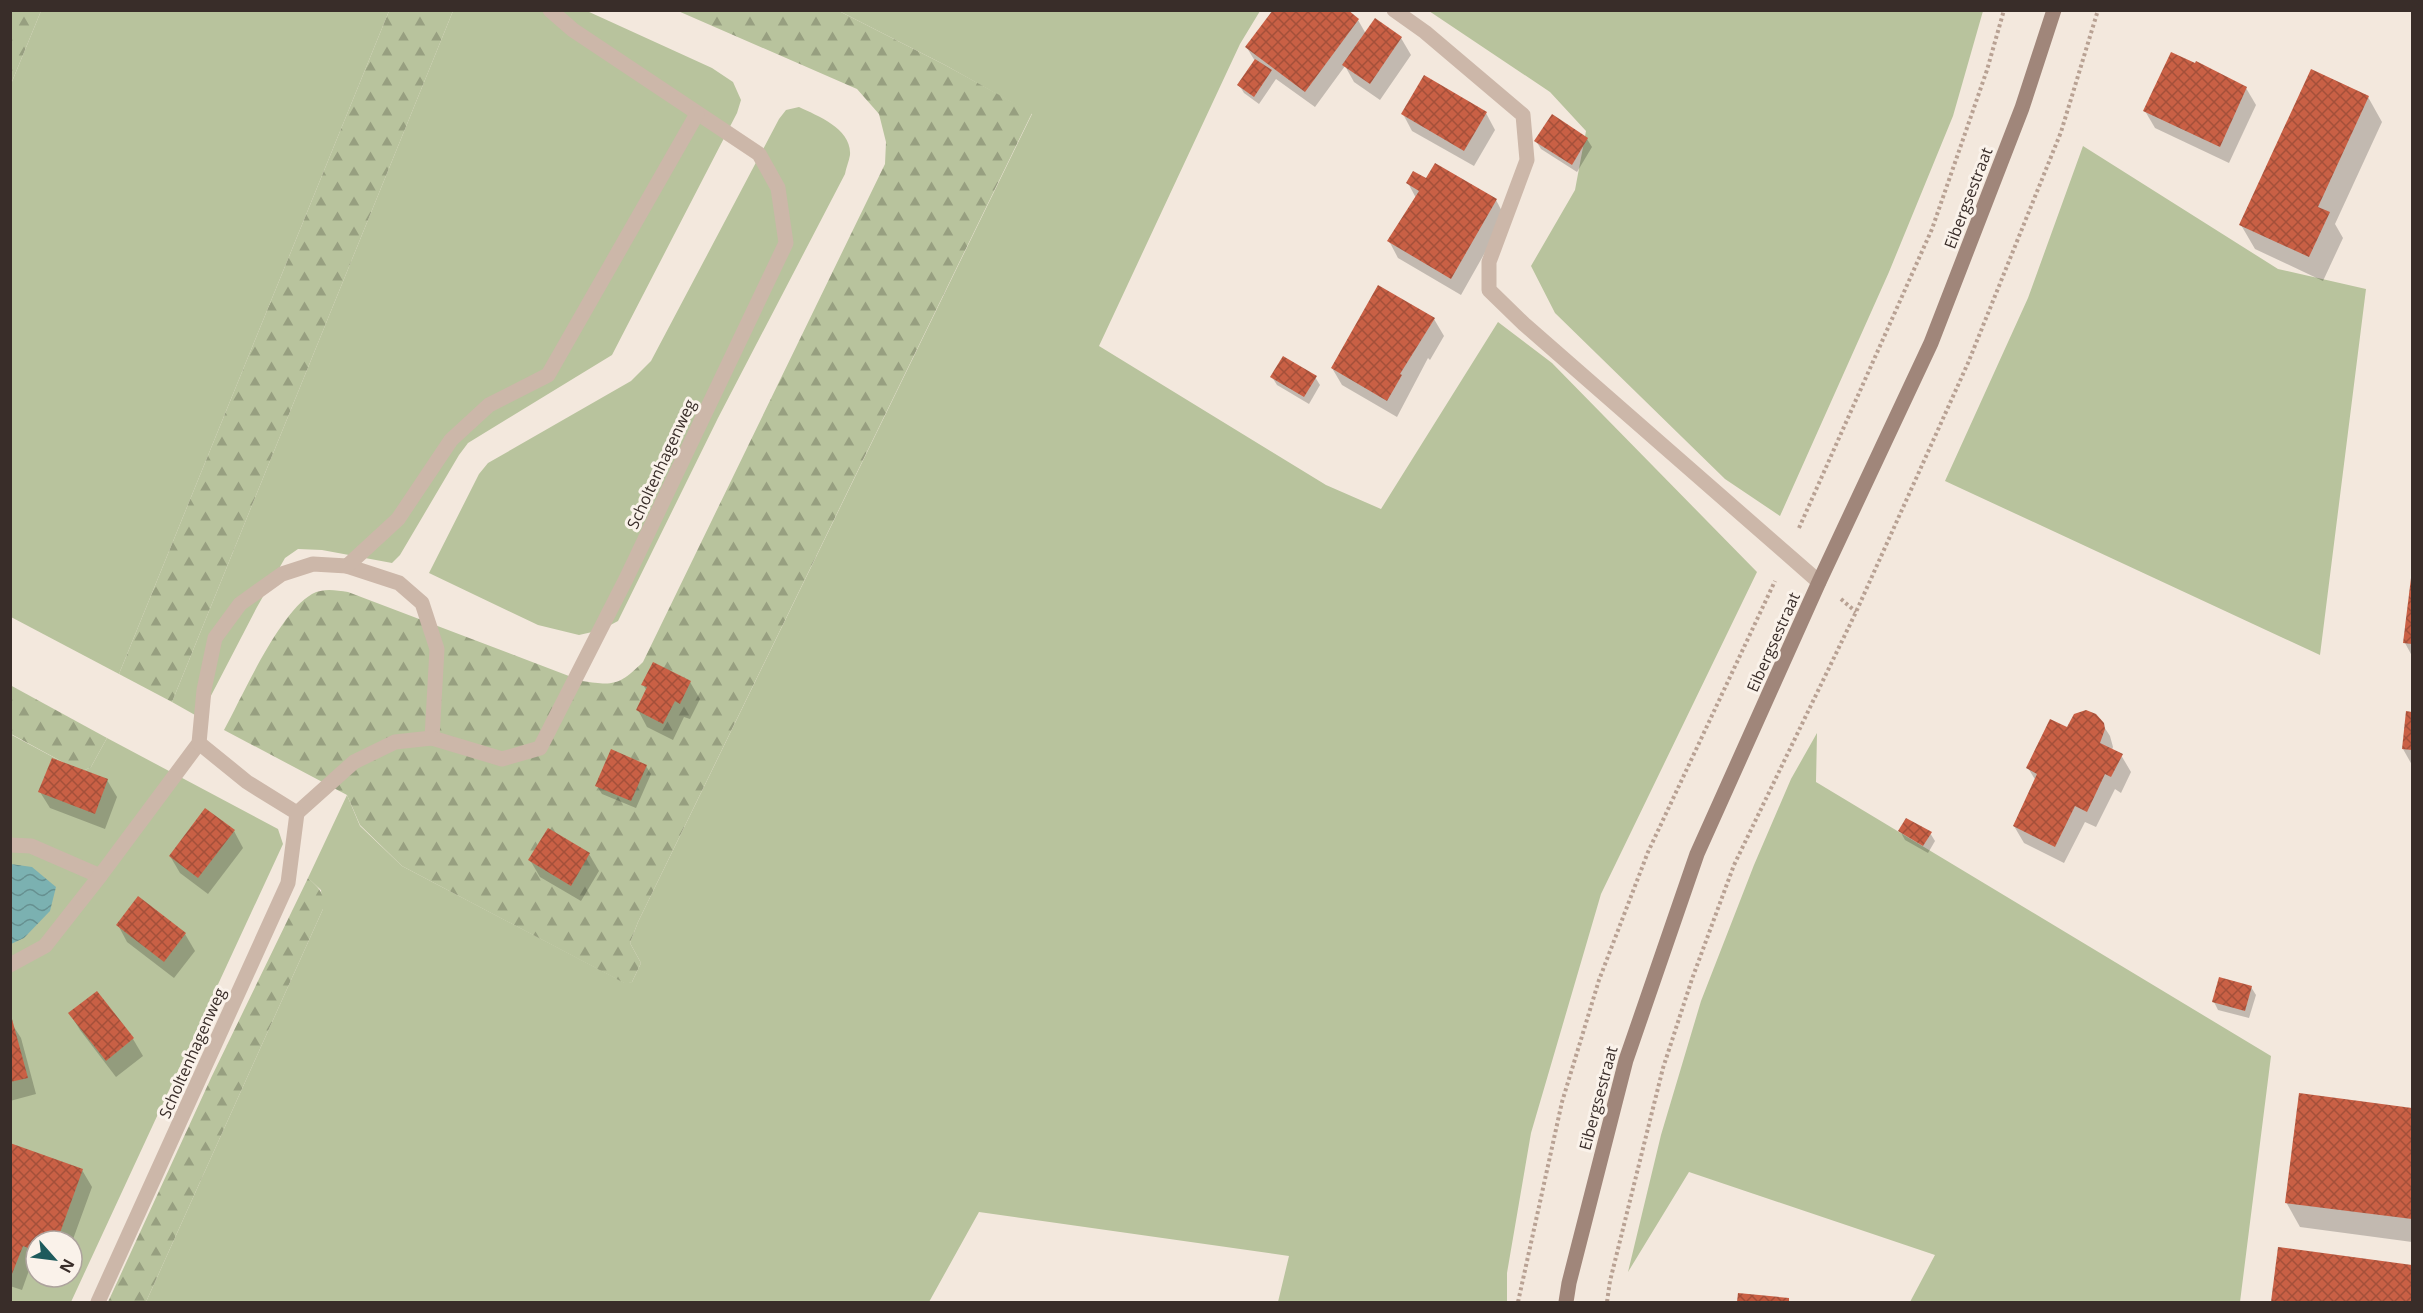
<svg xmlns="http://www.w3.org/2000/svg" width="2423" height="1313" viewBox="0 0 2423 1313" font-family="'Open Sans',sans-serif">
  <defs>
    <pattern id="forest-firs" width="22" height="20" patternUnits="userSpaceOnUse" patternTransform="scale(1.5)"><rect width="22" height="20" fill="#b8c39d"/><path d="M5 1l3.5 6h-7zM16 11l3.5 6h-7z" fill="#979f80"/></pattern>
    <pattern id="water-waves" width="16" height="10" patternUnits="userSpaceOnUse" patternTransform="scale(1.5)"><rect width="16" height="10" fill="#7bb1b1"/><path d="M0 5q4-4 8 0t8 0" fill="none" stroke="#669090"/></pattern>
    <pattern id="building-cross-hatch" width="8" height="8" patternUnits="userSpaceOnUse" patternTransform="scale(1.5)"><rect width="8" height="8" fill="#c96045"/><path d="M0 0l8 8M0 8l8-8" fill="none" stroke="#a4503a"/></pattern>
  </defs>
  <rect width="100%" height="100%" fill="#f3e8dd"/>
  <g fill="#b8c39d" fill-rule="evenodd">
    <path d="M41 11H389L119 674 11 617V84Z"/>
    <path d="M453 11H587L712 68 733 82 741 100 737 113 612 355 468 443 459 455 400 555 392 563 322 550 298 549 285 558 257 607 202 713 195 715 172 702Z"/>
    <path d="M839 11H1260L1240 44 1099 346 1326 485 1381 509 1498 322 1552 363 1757 572 1601 894 1531 1133 1507 1273V1302H1278L1289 1256 979 1212 929 1302H146L323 909 321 890 308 878 347 795 360 826 402 866 625 983 632 982 641 963 630 943 638 922 1032 114 945 65Z"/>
    <path d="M1429 11H1983L1953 116 1889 272 1780 516 1725 479 1555 313 1531 266 1575 190 1586 131 1550 92Z"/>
    <path d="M799 107C818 116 852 129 850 155 849 161 846 168 845 174L718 418 618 621 601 630 579 635 538 625 429 573 479 474 488 463 631 381 651 361 779 119 786 110Z"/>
    <path d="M2083 146 2278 269 2366 289 2320 655 1945 481 2028 298Z"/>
    <path d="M1817 733 1816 782 2271 1056 2240 1302H1910L1935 1255 1689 1172 1628 1272 1661 1135 1701 1001 1754 865 1791 779Z"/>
    <path d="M10 734 81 772 91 767 107 738 278 829 283 844 71 1302H11ZM36 1241H72V1277H36Z"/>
  </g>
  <g fill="url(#forest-firs)">
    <path d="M11 10 41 11 11 84 10 11Z"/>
    <path d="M389 11H453L172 702 119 674Z"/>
    <path d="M678 11H839L945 65 1032 113 638 922 630 943 641 963 632 982 626 984 402 866 360 825 347 795 224 730C243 695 279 613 312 594 323 588 335 590 348 592L582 681C615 686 619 685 643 662L885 164 886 142 879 114 857 89Z"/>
    <path d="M10 685 107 738 91 767 81 772 11 734Z"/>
    <path d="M308 878C319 888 325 893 323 909L146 1302H108L211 1078Z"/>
  </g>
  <path fill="url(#water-waves)" d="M11 864 32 867 56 887 50 911 24 938 11 944Z"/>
  <g fill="#0003">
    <path d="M1358 20 1366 34 1401 38 1411 55 1380 100 1354 82 1345 66 1315 107 1276 79 1259 104 1244 93 1239 85 1255 61 1247 48Z"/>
    <path d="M2246 88 2256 105 2229 163 2155 128 2145 111Z"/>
    <path d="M2368 97 2382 122 2335 224 2343 238 2323 281 2255 249 2241 225Z"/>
    <path d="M1486 113 1495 130 1474 166 1412 131 1403 114Z"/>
    <path d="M1552 116 1587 139 1592 147 1577 172 1541 149 1536 141Z"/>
    <path d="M1427 180 1496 200 1505 217 1461 295 1398 258 1389 241 1416 198 1408 183Z"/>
    <path d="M1434 319 1444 336 1430 360 1428 358 1397 417 1342 385 1332 368Z"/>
    <path d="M1272 377H1315L1320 385 1309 404 1277 385Z"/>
    <path d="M2412 578V656L2405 643Z"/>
    <path d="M690 682 700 699 690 719 684 717 673 740 647 727 638 710 647 691 643 685Z"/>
    <path d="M2408 713H2412V765L2403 749Z"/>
    <path d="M2099 719 2110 736 2113 747 2112 750 2121 755 2131 772 2121 793 2115 789 2096 827 2085 822 2064 863 2024 843 2014 826 2036 781 2028 768 2068 729Z"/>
    <path d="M646 766 651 774 636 808 602 794 597 786Z"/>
    <path d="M107 780 117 797 105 829 50 808 40 792Z"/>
    <path d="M548 830 589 854 599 871 581 901 540 877 530 860Z"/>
    <path d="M234 831 243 848 208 894 180 873 170 856Z"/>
    <path d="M1900 831 1930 833 1935 841 1928 853 1905 840Z"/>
    <path d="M118 925 185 934 195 951 174 978 127 942Z"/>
    <path d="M2251 987 2256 995 2249 1018 2218 1010 2214 1002Z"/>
    <path d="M97 993 133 1039 143 1056 116 1077 80 1030 70 1014Z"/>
    <path d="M10 1021 21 1038 36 1094 10 1101Z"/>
    <path d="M2300 1095 2412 1109V1242L2300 1227 2286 1202Z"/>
    <path d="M10 1145 82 1170 92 1187 72 1242 36 1241V1264L32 1262 22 1290 10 1286Z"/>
    <path d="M2280 1249 2412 1266V1302H2273Z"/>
    <path d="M1739 1294 1788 1299 1790 1302H1738Z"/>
  </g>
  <g fill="url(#building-cross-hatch)">
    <path d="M1273 10H1348L1359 19 1305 92 1245 47Z"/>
    <path d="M1375 18 1402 37 1370 84 1342 65Z"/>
    <path d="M2171 52 2195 63 2196 61 2247 87 2220 147 2143 111Z"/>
    <path d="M1255 59 1272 70 1254 97 1237 85Z"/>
    <path d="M2311 69 2369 96 2318 207 2330 212 2309 257 2239 225Z"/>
    <path d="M1424 75 1487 112 1464 151 1401 114Z"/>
    <path d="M1552 114 1588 138 1572 165 1534 141Z"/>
    <path d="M1435 163 1497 199 1451 279 1387 241 1419 191 1406 183 1413 171 1426 178Z"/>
    <path d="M1378 285 1435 318 1400 374 1402 375 1387 401 1331 368Z"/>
    <path d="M1283 356 1317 376 1304 397 1270 377Z"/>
    <path d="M2411 578H2412V644L2403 643Z"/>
    <path d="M653 662 691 681 680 704 675 701 663 724 636 710 647 687 641 685Z"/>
    <path d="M2086 710 2096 714 2104 723 2105 729 2100 743 2123 754 2111 777 2105 774 2087 812 2075 806 2055 847 2013 826 2037 774 2026 768 2050 719 2067 727 2074 714Z"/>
    <path d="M2406 711 2412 712V750L2402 749Z"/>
    <path d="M611 749 647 765 631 801 595 786Z"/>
    <path d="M52 758 108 779 95 814 38 792Z"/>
    <path d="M205 808 235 830 198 878 169 856Z"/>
    <path d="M1906 818 1932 832 1923 846 1898 831Z"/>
    <path d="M548 828 590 853 571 886 528 860Z"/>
    <path d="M138 896 186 933 164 962 116 925Z"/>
    <path d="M2219 977 2252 986 2245 1011 2212 1002Z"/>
    <path d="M97 991 134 1038 106 1061 68 1013Z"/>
    <path d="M12 1019 28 1078 10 1082V1020Z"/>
    <path d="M2299 1093 2412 1108V1219L2285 1203Z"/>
    <path d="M10 1143 83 1169 57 1241H36V1251L23 1246 12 1274H10Z"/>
    <path d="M2278 1247 2412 1265V1302H2271Z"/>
    <path d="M1738 1293 1789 1298V1302H1737Z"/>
  </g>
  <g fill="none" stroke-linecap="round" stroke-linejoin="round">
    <g stroke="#b8a193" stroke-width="4" stroke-dasharray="3 3" stroke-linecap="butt">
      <path d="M1799 528 1932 229 1987 70 2004 10"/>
      <path d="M1841 599 1856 612"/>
      <path d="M1518 1302 1562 1102 1599 980 1648 852 1775 581"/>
      <path d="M1607 1302 1610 1281 1663 1068 1692 979 1734 865 1856 612 1968 363 2061 132 2098 10"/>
    </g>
    <g stroke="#ccb7a9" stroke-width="15">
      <path d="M347 566 399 583 422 603 437 649 432 738 502 759 540 748 626 579 786 243 778 188 759 154 573 30 550 10"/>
      <path d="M297 813 354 762 395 742 432 738"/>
      <path d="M10 845 31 846 100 876"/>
      <path d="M10 965 45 946 100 876 199 743 204 690 215 638 240 604 282 574 313 564 347 566 398 519 451 440 489 405 548 375 697 114"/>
    </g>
    <g stroke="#ccb7a9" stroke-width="15">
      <path d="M1394 10 1425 32 1523 115 1527 160 1489 262V290L1524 324 1819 582"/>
      <path d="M98 1302 288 883 297 813 247 782 199 743"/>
    </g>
    <path stroke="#a0867a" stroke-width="15" d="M1566 1302 1569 1283 1626 1060 1697 854 1819 582 1931 343 2022 108 2054 10"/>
  </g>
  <g text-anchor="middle" stroke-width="6" stroke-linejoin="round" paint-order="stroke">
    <g font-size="16" fill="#392d29" stroke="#faf2ea">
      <text transform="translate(1968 198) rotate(-69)" y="6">Eibergsestraat</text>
      <text transform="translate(661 464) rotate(-65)" y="6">Scholtenhagenweg</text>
      <text transform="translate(1773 642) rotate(-66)" y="6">Eibergsestraat</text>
      <text transform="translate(192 1053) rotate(-66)" y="6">Scholtenhagenweg</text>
      <text transform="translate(1598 1098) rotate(-75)" y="6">Eibergsestraat</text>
    </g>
  </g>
  <rect width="2423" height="1313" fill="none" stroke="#392d29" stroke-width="24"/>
  <g transform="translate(54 1259) rotate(118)"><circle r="28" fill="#faf2ea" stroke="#ada39d" stroke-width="1.5"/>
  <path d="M0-4.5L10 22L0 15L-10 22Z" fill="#1d5a5c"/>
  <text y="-9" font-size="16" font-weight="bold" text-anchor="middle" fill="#392d29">N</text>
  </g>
</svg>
